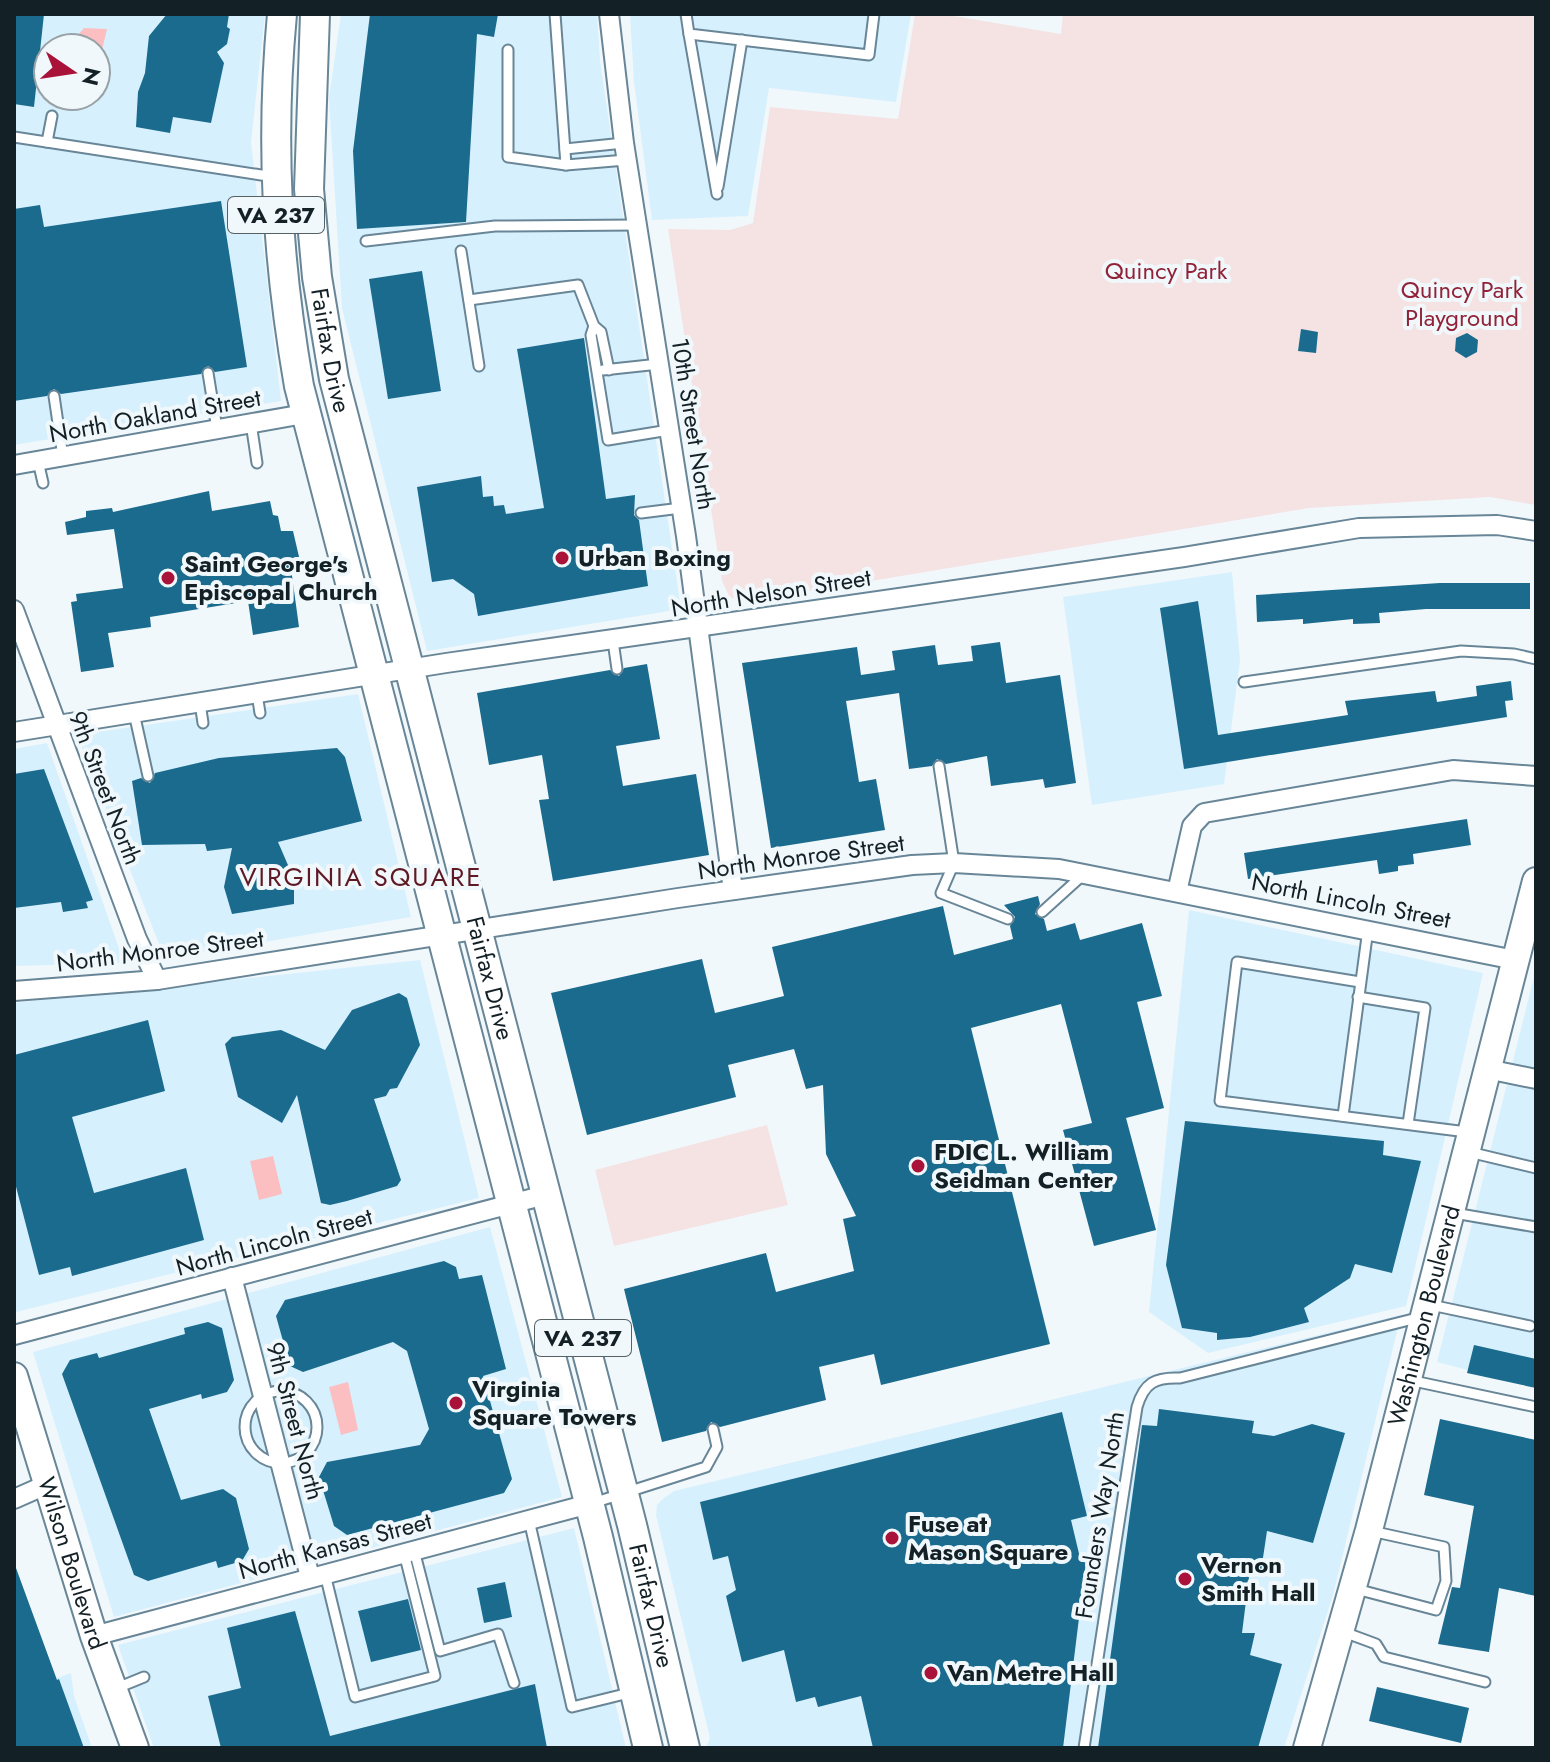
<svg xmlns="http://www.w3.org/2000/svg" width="1550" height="1762" viewBox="0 0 1550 1762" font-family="Jost,sans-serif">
  <rect width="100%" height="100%" fill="#f1f8fb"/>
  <g fill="#d7f0fd" fill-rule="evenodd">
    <path d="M14 14H265L251 142 281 401 14 445ZM48 48H96V96H48Z"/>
    <path d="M341 14H597L600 61 681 609 427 651 342 308 329 98Z"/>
    <path d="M630 14H911L896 102 769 88 748 216 652 220 634 82Z"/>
    <path d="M1232 572 1240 660 1224 784 1092 805 1063 597Z"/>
    <path d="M358 694 411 917 165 959 77 735Z"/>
    <path d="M47 743 124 963 14 966V749Z"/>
    <path d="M1189 910 1483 973 1406 1306 1208 1353 1149 1312Z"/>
    <path d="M420 960 479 1198 16 1312 14 1003Z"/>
    <path d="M1536 969V1388L1437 1362Z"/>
    <path d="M490 1227 562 1497 114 1617 33 1352Z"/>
    <path d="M1401 1315 1333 1595 1284 1748H706L710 1738 656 1515 657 1505 664 1498 674 1491Z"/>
    <path d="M574 1528 626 1748H154L118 1645Z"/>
    <path d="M71 1673 74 1696 92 1748H14V1693Z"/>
  </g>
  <g fill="#f5e3e4">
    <path d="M915 14H942L1061 34 1063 14H1536V505L1490 497 1309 508 740 603 729 596 722 581 668 229 730 230 753 223 770 107 898 119Z"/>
    <path d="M767 1125 788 1205 614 1246 595 1170Z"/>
  </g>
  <g fill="#fbbfc1">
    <path d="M84 28 107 29 96 75V48H76L78 35Z"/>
    <path d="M273 1156 282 1194 259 1200 250 1161Z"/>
    <path d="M348 1382 358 1430 341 1435 329 1387Z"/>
  </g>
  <g fill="#1a6b8e">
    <path d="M14 14H44L34 107 14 104Z"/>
    <path d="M167 14H229L227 27 230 29 227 44 217 52 224 63 211 123 173 117 170 133 136 127 138 92 145 73 149 36Z"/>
    <path d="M370 14H498L494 37 477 34 466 222 357 229 353 151Z"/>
    <path d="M221 201 247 367 215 372 208 366 201 374 61 394 54 389 47 396 14 401V209L40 205 44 227Z"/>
    <path d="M422 271 441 391 388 399 369 279Z"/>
    <path d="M1301 329 1318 332 1316 353 1298 351Z"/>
    <path d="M1467 333 1478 340 1477 352 1466 358 1455 351 1456 338Z"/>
    <path d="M584 338 606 499 635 495 634 515 639 520 648 586 478 616 474 594 453 579 432 582 417 487 481 476 483 497 493 496 494 506 504 505 506 514 544 508 517 349Z"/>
    <path d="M209 491 212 511 270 501 273 515 278 516 281 531H293L300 561H290L299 627 253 635 248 601 150 617 151 627 108 633 114 667 81 672 71 602 77 601 76 594 123 588 114 529 67 535 65 522 86 517V511L112 508 113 512Z"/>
    <path d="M1440 583H1530V609H1426L1379 613 1380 623 1353 624V619L1303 624V619L1257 622 1256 595Z"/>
    <path d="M1198 601 1218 735 1348 715 1345 701 1435 691 1437 702 1477 696 1476 686 1511 681 1513 700 1505 701 1507 717 1184 769 1160 608Z"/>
    <path d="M1000 642 1006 683 1060 675 1076 783 1045 788 1043 779 991 786 987 756 946 764 937 759 932 766 909 769 899 693 846 701 859 782 876 779 885 830 771 848 742 663 857 647 861 675 895 670 892 651 935 645 938 665 973 661 971 646Z"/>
    <path d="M647 664 660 739 616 746 623 786 696 774 709 855 553 881 539 800 549 799 542 755 489 765 477 693 610 670 619 676 624 668Z"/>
    <path d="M337 748 345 757 362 821 278 842 294 879V904L232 914 224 887 232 848 207 851 205 844 142 845 132 781 141 778 150 783 155 773 219 758Z"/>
    <path d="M44 769 93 900 86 902 88 908 63 912 61 902 14 908V774Z"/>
    <path d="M1467 819 1471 845 1413 854 1414 864 1398 866V871L1379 874 1377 860 1248 879 1244 853Z"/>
    <path d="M1038 896 1040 904 1035 914 1044 919 1047 931 1075 923 1080 940 1142 923 1162 996 1137 1002 1164 1108 1126 1118 1156 1230 1094 1246 1063 1130 1092 1123 1061 1004 971 1028 1050 1344 881 1385 874 1354 819 1367 826 1400 720 1427 711 1422 706 1431 662 1442 624 1289 766 1253 776 1292 854 1271 843 1219 856 1216 826 1154 823 1085 806 1089 794 1049 728 1065 736 1097 587 1135 551 993 702 959 715 1013 784 996 772 947 943 906 954 955 1013 939 1010 926 1015 917 1004 905Z"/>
    <path d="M399 993 407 998 420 1045 397 1088 390 1089 386 1096 374 1099 401 1180 397 1186 347 1201 330 1205 321 1203 297 1095 282 1123 238 1097 225 1044 232 1037 281 1030 325 1050 352 1010Z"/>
    <path d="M148 1020 165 1091 72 1117 94 1193 186 1168 204 1240 72 1276 70 1267 39 1275 14 1179V1055Z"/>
    <path d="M1185 1121 1384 1141 1383 1155 1421 1161 1392 1273 1355 1264 1350 1278 1304 1308 1309 1322 1250 1337 1217 1340V1333L1182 1328 1166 1265Z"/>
    <path d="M444 1261 456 1267 459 1279 482 1275 506 1369 483 1376 512 1479 504 1493 347 1535 334 1526 319 1477 327 1462 420 1445 429 1429 407 1351 393 1342 303 1372 290 1366 276 1316 285 1300Z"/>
    <path d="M208 1322 222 1328 234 1380 227 1392 202 1399 201 1394 149 1409 181 1500 223 1489 236 1498 249 1549 242 1561 218 1568 216 1561 148 1581 134 1575 62 1374 70 1360 97 1353 99 1358 185 1334 184 1328Z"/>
    <path d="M1474 1345 1536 1359V1388L1467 1373Z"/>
    <path d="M1159 1409 1254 1421 1252 1433 1274 1436 1312 1424 1345 1433 1313 1543 1267 1531 1261 1571 1250 1569 1242 1633H1255L1250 1655 1282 1664 1258 1748H1098L1142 1425 1157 1426Z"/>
    <path d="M1062 1412 1087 1516 1071 1520 1081 1562 1086 1561 1063 1748H873L861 1696 818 1707 815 1697 796 1702 784 1650 742 1662 726 1596 736 1590 728 1556 713 1560 700 1502Z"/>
    <path d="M1440 1419 1536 1440V1596L1499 1588 1489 1652 1438 1644 1452 1587 1460 1588 1474 1506 1424 1495Z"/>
    <path d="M16 1568 57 1680 59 1679 84 1748H14Z"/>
    <path d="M505 1582 512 1617 484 1623 477 1588Z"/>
    <path d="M408 1599 421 1650 371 1662 358 1611Z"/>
    <path d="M295 1611 330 1736 535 1684 547 1748H221L208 1696 241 1688 227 1628Z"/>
    <path d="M1377 1687 1469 1708 1461 1743 1369 1721Z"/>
  </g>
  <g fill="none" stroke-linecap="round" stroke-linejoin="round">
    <g stroke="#688697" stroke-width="13">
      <g id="service">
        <path d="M686 14 689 34 869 55 874 14"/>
        <path d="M689 34 717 194"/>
        <path d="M508 50V157L566 165 555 14"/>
        <path d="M14 137 274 177"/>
        <path d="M47 142 52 116"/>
        <path d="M565 149 624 143"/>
        <path d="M566 165 626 160"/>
        <path d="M718 187 742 40"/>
        <path d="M366 241 495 226 637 225"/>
        <path d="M461 251 479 366"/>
        <path d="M469 300 578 285 594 326 601 332 609 370"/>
        <path d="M594 326 591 335 608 440 669 430"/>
        <path d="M603 370 659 364"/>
        <path d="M208 373 217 429"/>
        <path d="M54 396 63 457"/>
        <path d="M251 423 257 463"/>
        <path d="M38 461 43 483"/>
        <path d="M641 513 681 508"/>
        <path d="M613 641 617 669"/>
        <path d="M1244 682 1461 651 1514 654 1536 659"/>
        <path d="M257 694 260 713"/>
        <path d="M200 703 203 723"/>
        <path d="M134 713 148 776"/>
        <path d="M939 766 954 863 941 893 1008 919"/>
        <path d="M1042 912 1084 874"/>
        <path d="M1360 982 1237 962 1220 1101 1467 1132"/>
        <path d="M1358 997 1425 1008 1408 1124"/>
        <path d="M1343 1116 1368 929"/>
        <path d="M1469 1152 1536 1168"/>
        <path d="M1454 1213 1536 1227"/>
        <path d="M1431 1305 1530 1326"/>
        <path d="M1409 1380 1536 1407"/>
        <circle cx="281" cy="1427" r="36"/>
        <path d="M593 1503 706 1467 717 1447 713 1429"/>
        <path d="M529 1520 572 1707 629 1693"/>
        <path d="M414 1550 440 1651 498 1634 514 1683"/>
        <path d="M325 1574 355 1697 435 1676 404 1553"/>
        <path d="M1356 1589 1436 1610 1446 1581 1444 1547 1371 1531"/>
        <path d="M1341 1631 1376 1644 1384 1657 1485 1682"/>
        <path d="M117 1688 144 1677"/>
        <path d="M1084 1748 1137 1407C1144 1383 1155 1377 1180 1378L1421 1317"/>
      </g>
    </g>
    <g stroke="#688697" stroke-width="22">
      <g id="minor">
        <path d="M609 14 624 143 686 536 733 890"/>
        <path d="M14 465 304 414"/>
        <path d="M14 610 137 939 157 980"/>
        <path d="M14 732 446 663 1184 557 1359 528 1497 525 1536 531"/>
        <path d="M1177 892 1192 826 1204 813 1453 770 1536 776"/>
        <path d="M14 991 157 980 678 898 912 865 954 863 1059 869 1515 960"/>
        <path d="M1487 1069 1536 1079"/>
        <path d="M232 1277 310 1577"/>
        <path d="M14 1335 545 1195"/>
        <path d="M14 1499 48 1484"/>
        <path d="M94 1636 589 1504"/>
      </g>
    </g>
    <g stroke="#688697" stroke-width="30">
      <g id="secondary">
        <path id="s1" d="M14 1376 94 1636 135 1748"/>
        <path id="s2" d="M1307 1748 1369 1530 1536 881"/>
      </g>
    </g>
    <g stroke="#688697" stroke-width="32">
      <g id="primary">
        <path d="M282 14C270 143 277 259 299 386L598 1537 648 1748"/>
        <path id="s3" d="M315 14 309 189 317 277 334 379 632 1525 685 1748"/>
      </g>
    </g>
    <use href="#service" stroke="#fff" stroke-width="9"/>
    <use href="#minor" stroke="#fff" stroke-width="18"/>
    <use href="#secondary" stroke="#fff" stroke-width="26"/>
    <use href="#primary" stroke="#fff" stroke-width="28"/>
  </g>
  <g fill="#a91339" stroke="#f1f8fb" stroke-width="3">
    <circle cx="562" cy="558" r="8"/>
    <circle cx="168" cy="578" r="8"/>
    <circle cx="918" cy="1166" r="8"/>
    <circle cx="456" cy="1403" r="8"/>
    <circle cx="892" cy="1538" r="8"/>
    <circle cx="1185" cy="1579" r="8"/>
    <circle cx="931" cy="1673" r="8"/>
  </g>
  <g text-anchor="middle" stroke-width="8" stroke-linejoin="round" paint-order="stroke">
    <g fill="#f1f8fb" stroke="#566166" stroke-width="2">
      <rect x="228" y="197" width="96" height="36" rx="6"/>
      <rect x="535" y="1320" width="96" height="36" rx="6"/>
    </g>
    <g font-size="22" font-weight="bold" fill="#132026">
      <text x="276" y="223">VA 237</text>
      <text x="583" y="1346">VA 237</text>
    </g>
    <g font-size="24" fill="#912237" stroke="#f1f8fb">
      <text x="1166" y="279">Quincy Park</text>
      <text x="1462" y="298">Quincy Park<tspan x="1462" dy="28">Playground</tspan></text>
    </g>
    <g font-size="24" fill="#132026" stroke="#f1f8fb">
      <text dy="8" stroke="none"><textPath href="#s3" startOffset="338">Fairfax Drive</textPath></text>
      <text transform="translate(155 416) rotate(-10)" y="8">North Oakland Street</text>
      <text transform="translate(693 424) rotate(81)" y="8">10th Street North</text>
      <text transform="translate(771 593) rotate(-9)" y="8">North Nelson Street</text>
      <text transform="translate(105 788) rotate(69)" y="8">9th Street North</text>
      <text transform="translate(801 857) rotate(-8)" y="8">North Monroe Street</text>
      <text transform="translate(1351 901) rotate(11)" y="8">North Lincoln Street</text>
      <text transform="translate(160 951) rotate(-7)" y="8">North Monroe Street</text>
      <text dy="8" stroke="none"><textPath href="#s3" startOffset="986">Fairfax Drive</textPath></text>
      <text transform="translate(274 1242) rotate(-15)" y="8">North Lincoln Street</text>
      <text dy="8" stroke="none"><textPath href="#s2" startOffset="448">Washington Boulevard</textPath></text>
      <text transform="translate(295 1421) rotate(75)" y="8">9th Street North</text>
      <text transform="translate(1100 1515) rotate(-81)" y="8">Founders Way North</text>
      <text transform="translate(335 1546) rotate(-15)" y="8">North Kansas Street</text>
      <text dy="8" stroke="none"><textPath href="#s1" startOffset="196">Wilson Boulevard</textPath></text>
      <text dy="8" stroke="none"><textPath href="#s3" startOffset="1634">Fairfax Drive</textPath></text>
    </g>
    <g font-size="24" font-weight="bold" fill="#132026" stroke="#f1f8fb" text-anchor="start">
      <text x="578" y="566">Urban Boxing</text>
      <text x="184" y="572">Saint George's<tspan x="184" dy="28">Episcopal Church</tspan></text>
      <text x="934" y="1160">FDIC L. William<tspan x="934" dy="28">Seidman Center</tspan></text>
      <text x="472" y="1397">Virginia<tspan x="472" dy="28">Square Towers</tspan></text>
      <text x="908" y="1532">Fuse at<tspan x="908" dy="28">Mason Square</tspan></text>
      <text x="1201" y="1573">Vernon<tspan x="1201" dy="28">Smith Hall</tspan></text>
      <text x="947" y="1681">Van Metre Hall</text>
    </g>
    <g font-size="26" letter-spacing="2" fill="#5f1924" stroke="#f1f8fb">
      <text x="361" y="886">VIRGINIA SQUARE</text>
    </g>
  </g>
  <rect width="1550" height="1762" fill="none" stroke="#132026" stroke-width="32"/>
  <g transform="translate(72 72) rotate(103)"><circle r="38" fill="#f1f8fb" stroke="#98a2a6" stroke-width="2"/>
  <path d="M0-6L14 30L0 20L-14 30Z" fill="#a91339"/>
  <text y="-12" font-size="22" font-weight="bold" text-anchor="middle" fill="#132026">N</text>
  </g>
</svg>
